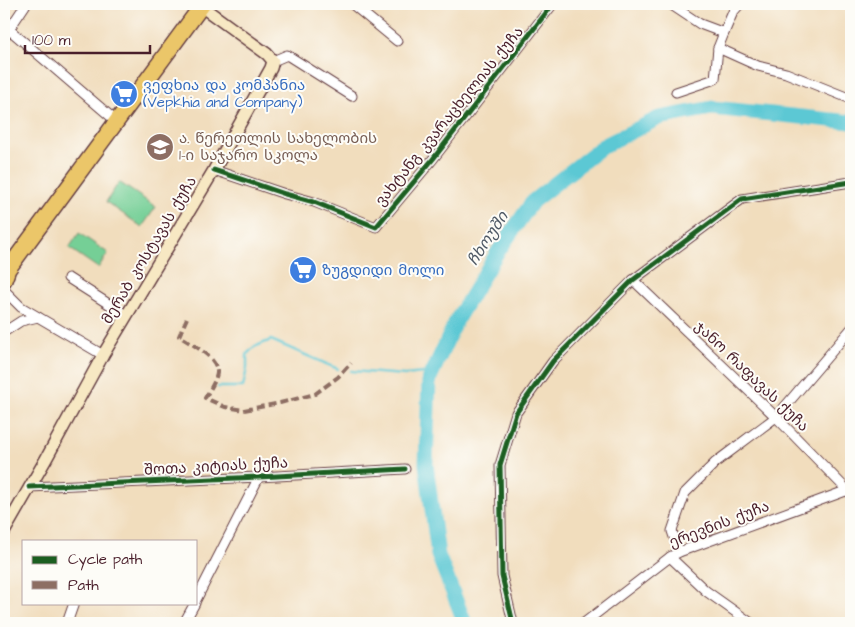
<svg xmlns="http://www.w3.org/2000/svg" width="855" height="627" viewBox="0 0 855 627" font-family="'Architects Daughter','Noto Sans Georgian',sans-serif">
  <rect width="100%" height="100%" fill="#fdfcf7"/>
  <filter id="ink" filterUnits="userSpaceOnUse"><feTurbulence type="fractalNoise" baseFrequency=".02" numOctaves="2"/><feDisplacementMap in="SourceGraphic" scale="10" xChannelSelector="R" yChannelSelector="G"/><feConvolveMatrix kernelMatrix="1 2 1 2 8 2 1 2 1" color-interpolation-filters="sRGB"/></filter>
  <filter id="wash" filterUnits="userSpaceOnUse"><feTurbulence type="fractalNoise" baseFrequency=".0096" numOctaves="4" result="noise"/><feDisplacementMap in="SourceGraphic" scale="20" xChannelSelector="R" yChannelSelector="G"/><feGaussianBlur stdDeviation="1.12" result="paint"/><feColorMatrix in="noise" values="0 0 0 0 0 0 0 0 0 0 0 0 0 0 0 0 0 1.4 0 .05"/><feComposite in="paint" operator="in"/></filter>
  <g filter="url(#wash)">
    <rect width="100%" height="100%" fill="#f1ddbd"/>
    <g fill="#75cf96" stroke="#607760">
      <path d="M119 182 156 207 142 227 106 202Z"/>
      <path d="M79 233 108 253 98 268 69 248Z"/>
    </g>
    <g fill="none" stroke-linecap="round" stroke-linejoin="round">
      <g stroke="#5cc8d4" stroke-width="2.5">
        <path d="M351 371 405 375 432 372"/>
        <path d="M218 387H243L247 368V354L254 347 271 340 338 369"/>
      </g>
      <path stroke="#5cc8d4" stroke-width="15" d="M465 623 438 555 426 464 429 380 456 321 497 253 533 201 603 146 659 118 712 108 851 122"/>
    </g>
  </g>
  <g filter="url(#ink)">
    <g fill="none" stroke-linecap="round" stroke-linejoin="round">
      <g stroke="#633c41" stroke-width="11">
        <g id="street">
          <path d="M352 4 397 41"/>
          <path d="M670 4 700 24 724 33 733 12 740 4"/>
          <path d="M4 25 116 121"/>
          <path d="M724 33 718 48 758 66 786 73 851 99"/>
          <path d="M4 37 26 4"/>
          <path d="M273 61 287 55 352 96"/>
          <path d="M676 92 715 79 718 48"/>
          <path d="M214 170 285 194 314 202 376 227 433 159 553 4"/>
          <path d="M68 278 126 315"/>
          <path d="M633 280 776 417 851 494"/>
          <path d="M4 290 21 307 103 355"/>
          <path d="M4 332 21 321 38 317"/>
          <path d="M29 487 259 477 405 469"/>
          <path d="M679 552 672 531 685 493 716 462 776 417 851 329"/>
          <path d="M670 557 706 591 751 623"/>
          <path d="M196 600 259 477"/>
          <path d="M67 623 74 603"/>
          <path d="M184 623 195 603"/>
          <path d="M513 623 502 576 500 465 516 413 553 361 633 280 742 199 851 182"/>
          <path d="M584 623 670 557 679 552 851 489"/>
        </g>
      </g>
      <g stroke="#633c41" stroke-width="14">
        <path id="secondary" d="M4 532 46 459 103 355 214 170 271 68 273 61 267 54 201 6"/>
      </g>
      <g stroke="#633c41" stroke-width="18">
        <path id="highway" d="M4 280 8 269 203 4"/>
      </g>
      <use href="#street" stroke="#fff" stroke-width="9"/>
      <use href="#secondary" stroke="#f7e8c3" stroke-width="11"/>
      <use href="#highway" stroke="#ebc669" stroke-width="15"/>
      <path stroke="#8d6e63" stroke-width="4" stroke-dasharray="8 4" stroke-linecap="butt" d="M187 318 179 336C191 344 218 357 217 373 216 381 209 391 205 398L225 407 244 410 280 403 315 394 338 377 351 363"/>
      <g stroke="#fdfcf7" stroke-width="8">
        <g id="cycleway">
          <path d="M214 170 285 194 314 202 376 227 433 159 553 4"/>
          <path d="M29 487 259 477 405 469"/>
          <path d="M513 623 502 576 500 465 516 413 553 361 633 280 742 199 851 182"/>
        </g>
      </g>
      <use href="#cycleway" stroke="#1b5e20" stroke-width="5"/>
    </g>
  </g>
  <defs>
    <g id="supermarket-disc" transform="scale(1.4375)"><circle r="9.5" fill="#3f7fe0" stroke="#fdfcf7"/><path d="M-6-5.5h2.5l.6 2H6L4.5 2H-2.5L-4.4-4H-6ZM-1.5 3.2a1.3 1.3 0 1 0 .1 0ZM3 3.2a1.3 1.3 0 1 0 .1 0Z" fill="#fff"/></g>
    <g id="school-disc" transform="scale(1.4375)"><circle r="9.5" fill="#8d6e63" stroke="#fdfcf7"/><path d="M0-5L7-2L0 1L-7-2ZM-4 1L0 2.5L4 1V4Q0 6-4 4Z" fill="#fff"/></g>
  </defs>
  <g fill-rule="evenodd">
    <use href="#supermarket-disc" x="124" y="94"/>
    <use href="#school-disc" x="160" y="147"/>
    <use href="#supermarket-disc" x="303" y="270"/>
  </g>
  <g text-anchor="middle" stroke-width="4" stroke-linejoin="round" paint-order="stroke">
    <g font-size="15" fill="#366cbe" stroke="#fdfcf7" text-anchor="start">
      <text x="143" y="90">ვეფხია და კომპანია<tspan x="143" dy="17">(Vepkhia and Company)</tspan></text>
      <text x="322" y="275">ზუგდიდი მოლი</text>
    </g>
    <g font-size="15" fill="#4a1f2b" stroke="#fdfcf7">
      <text transform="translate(449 116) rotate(-51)" y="5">ვახტანგ კვარაცხელიას ქუჩა</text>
      <text transform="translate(149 250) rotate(-59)" y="5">მერაბ კოსტავას ქუჩა</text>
      <text transform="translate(752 376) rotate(44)" y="5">ჯანო რაფავას ქუჩა</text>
      <text transform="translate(216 466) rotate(-3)" y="5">შოთა კიტიას ქუჩა</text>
      <text transform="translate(719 524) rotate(-21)" y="5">ერევნის ქუჩა</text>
    </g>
    <g font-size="15" fill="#785e54" stroke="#fdfcf7" text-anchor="start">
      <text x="179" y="143">ა. წერეთლის სახელობის<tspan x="179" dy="17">1-ი საჯარო სკოლა</tspan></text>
    </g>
    <g font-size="16" font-style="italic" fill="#505a66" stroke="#fdfcf7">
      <text transform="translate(487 238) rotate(-57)" y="6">ჩხოუში</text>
    </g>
  </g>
  <rect width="855" height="627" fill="none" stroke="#fdfcf7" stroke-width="20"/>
  <rect x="22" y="540" width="175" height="65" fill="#fdfcf7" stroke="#b5a4a5"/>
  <rect x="32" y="556" width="25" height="8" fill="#1b5e20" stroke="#b5a4a5"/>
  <text x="68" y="564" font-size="15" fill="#4a1f2b">Cycle path</text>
  <rect x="32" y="581" width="25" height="8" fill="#8d6e63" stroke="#b5a4a5"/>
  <text x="68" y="590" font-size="15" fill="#4a1f2b">Path</text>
  <path d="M25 45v8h125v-8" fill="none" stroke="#4a1f2b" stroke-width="2.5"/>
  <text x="32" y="45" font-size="15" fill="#4a1f2b" stroke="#fdfcf7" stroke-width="4" paint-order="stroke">100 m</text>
</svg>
